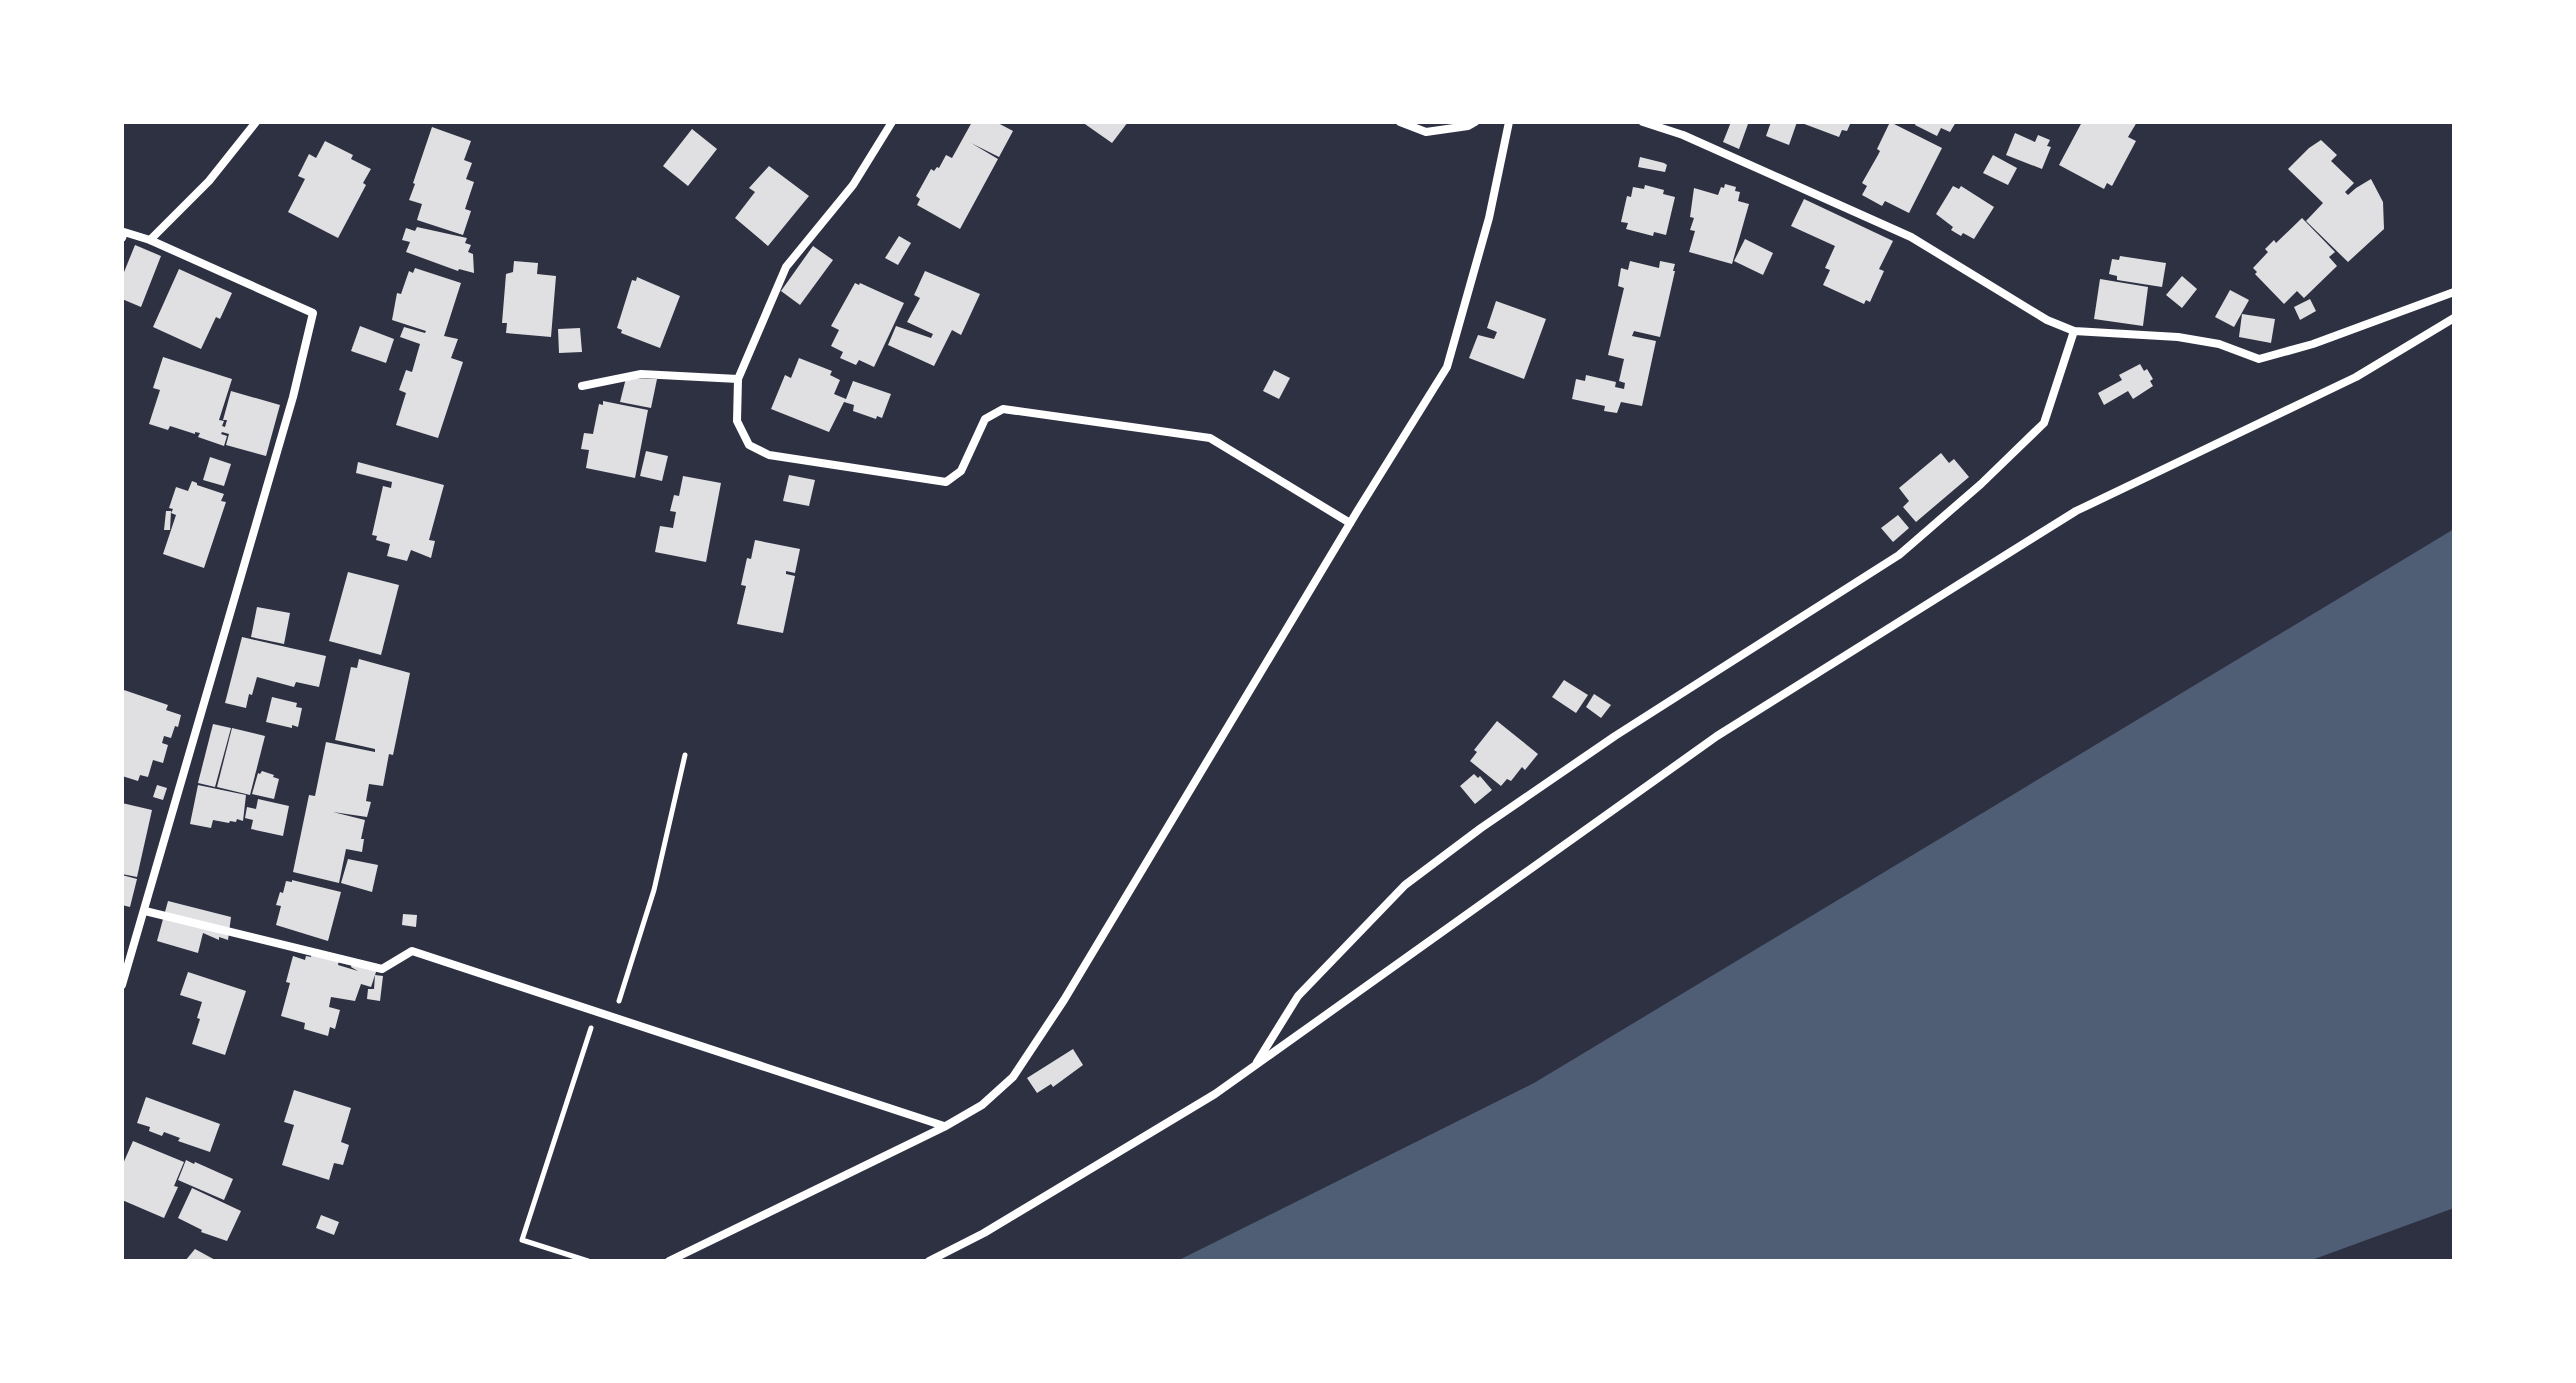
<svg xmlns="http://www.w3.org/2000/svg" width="2576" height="1383" viewBox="0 0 2576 1383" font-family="'Roboto Condensed',sans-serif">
  <rect width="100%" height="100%" fill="#2d3142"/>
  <path fill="#4f5d75" d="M2454 529V1208L2309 1261H1177L1534 1083Z"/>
  <g fill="#e0e0e3">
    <path d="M972 122H996L1013 131 999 157 971 143 998 159 960 229 917 205 920 199 916 196 931 169 934 171 937 167 939 168 946 155 952 158Z"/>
    <path d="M1082 122H1128L1112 143Z"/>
    <path d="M1731 122 1748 124 1739 149 1723 142Z"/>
    <path d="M1771 122H1797L1789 145 1766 136Z"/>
    <path d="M1799 122H1851L1847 131 1842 130 1839 137Z"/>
    <path d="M1890 122 1942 148 1909 213 1885 201 1882 206 1862 195 1867 186 1862 183 1878 155 1880 151 1877 149Z"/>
    <path d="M1916 122H1956L1950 132 1941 128 1937 136 1915 125Z"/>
    <path d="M2082 122H2137L2128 137 2136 141 2112 186 2107 183 2104 189 2059 165Z"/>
    <path d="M432 127 471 141 464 160 472 163 466 179 474 182 465 209 471 211 463 235 417 220 422 204 409 200 415 184 413 183Z"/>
    <path d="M692 129 717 149 688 186 663 166Z"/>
    <path d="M2015 133 2035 142 2038 135 2050 140 2047 146 2051 147 2042 169 2006 155Z"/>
    <path d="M2321 140 2337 155 2331 161 2354 183 2345 192 2348 195 2356 188 2371 179 2383 202 2384 229 2348 262 2306 221 2323 203 2288 169 2309 148Z"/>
    <path d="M325 141 353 155 351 159 371 169 363 183 366 185 338 238 288 212 305 179 298 176 309 154 316 158Z"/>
    <path d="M1993 155 2017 168 2008 185 1983 173Z"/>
    <path d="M1640 157 1664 163 1667 165 1665 172 1638 167Z"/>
    <path d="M769 166 809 196 768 246 735 218 755 192 749 188Z"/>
    <path d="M1725 184 1736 187 1735 191 1740 192 1738 201 1749 204 1732 264 1689 252 1695 231 1690 230 1694 218 1690 217 1694 188 1718 195 1721 187 1724 188Z"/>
    <path d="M1645 185 1664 190 1663 194 1675 197 1666 235 1654 232 1653 236 1626 229 1628 223 1621 222 1627 196 1631 197 1633 187 1644 189Z"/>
    <path d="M1953 186 1959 189 1961 186 1994 207 1974 239 1963 233 1961 236 1951 230 1953 227 1936 214Z"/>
    <path d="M1804 199 1893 241 1879 269 1884 271 1870 302 1866 300 1864 304 1823 285 1830 270 1825 268 1835 246 1791 226Z"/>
    <path d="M2302 218 2335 252 2329 257 2337 266 2304 298 2297 291 2284 304 2255 274 2257 272 2253 268 2268 252 2265 249 2274 240 2276 243Z"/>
    <path d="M417 227 467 238 465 243 471 245 468 252 473 254 474 273 459 269 458 271 406 252 410 242 402 240 406 228 415 231Z"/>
    <path d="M899 236 911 243 898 265 885 258Z"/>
    <path d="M1745 239 1773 253 1763 275 1734 261Z"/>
    <path d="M135 245 161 256 141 307 122 299V277Z"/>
    <path d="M813 246 833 260 800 305 781 291Z"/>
    <path d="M2120 256 2166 263 2162 287 2117 280V276L2109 274 2112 259 2119 260Z"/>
    <path d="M514 261 538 263 537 274 556 276 551 337 506 333 507 323H502L506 274 513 272Z"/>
    <path d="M1630 261 1659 268 1660 261 1675 264 1673 271H1675L1660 337 1634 331 1632 336 1656 341 1642 406 1621 402 1617 413 1604 411 1605 406 1572 399 1576 379 1585 381 1586 375 1616 382 1615 387 1624 389 1625 383 1619 381 1624 359 1608 355 1624 288 1618 286 1621 268 1628 270Z"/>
    <path d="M415 268 461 283 444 336 458 339 451 358 463 362 438 438 396 425 406 393 399 390 406 370 412 372 420 344 400 337 404 327 425 333 426 331 392 320 397 293 401 294 409 271 413 273Z"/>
    <path d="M179 269 232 293 220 319 216 317 201 349 153 327Z"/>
    <path d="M925 271 980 294 961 335 952 330 934 366 888 345 896 326 931 338 933 334 907 322 920 298 914 295Z"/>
    <path d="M2182 276 2197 289 2182 308 2166 295Z"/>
    <path d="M637 277 680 296 660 348 621 333 622 330 617 328 632 280 636 281Z"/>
    <path d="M2100 279 2148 287 2143 326 2094 319Z"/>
    <path d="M855 283 859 285 860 283 904 303 874 367 859 360 856 365 840 358 843 352 831 346 839 330 831 326Z"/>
    <path d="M2230 290 2249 300 2234 327 2215 317Z"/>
    <path d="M2310 299 2316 311 2300 320 2294 307Z"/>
    <path d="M1496 301 1546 319 1524 379 1469 358 1478 335 1494 339 1497 332 1487 328Z"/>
    <path d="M2242 314 2275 319 2271 343 2239 337Z"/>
    <path d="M360 326 394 339 386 363 351 351Z"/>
    <path d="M580 328 582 352 559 353 558 329Z"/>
    <path d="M163 357 232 379 219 420 224 421 222 426 225 427 227 420H223L231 391 280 405 266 456 226 445 229 434 222 432 221 434 227 436 224 446 198 437 200 433 195 432V434L170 426 168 430 149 424 160 390 153 388Z"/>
    <path d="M799 358 832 371 830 375 840 380 834 394 846 399 853 381 891 394 882 418 877 416 876 419 853 411 854 405 844 402 829 432 771 409 785 375 791 378Z"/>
    <path d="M2140 364 2144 371 2147 369 2153 379 2150 381 2153 386 2133 399 2128 391 2104 405 2098 393 2122 380 2119 375Z"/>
    <path d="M1274 370 1290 378 1279 399 1263 391Z"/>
    <path d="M626 378 657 379 651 408 620 402Z"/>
    <path d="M603 401 648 410 635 478 586 468 589 450 581 449 584 433 593 434 599 404 603 405Z"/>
    <path d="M646 451 668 456 662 481 640 476Z"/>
    <path d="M1941 453 1949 463 1954 459 1969 477 1916 522 1903 507 1909 501 1899 488Z"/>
    <path d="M210 457 231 464 224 486 203 480Z"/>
    <path d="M358 462 444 485 429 540 435 541 431 558 411 550 407 561 387 556 390 544 376 540 377 536 372 535 383 486 391 488 392 482 356 473Z"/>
    <path d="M789 475 815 480 809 506 783 501Z"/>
    <path d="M683 476 721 483 706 562 655 552 660 526 673 528 676 512 670 511 674 495 679 496Z"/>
    <path d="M192 481 197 483V485L224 494 221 501 226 502 204 568 163 554 176 515 171 513 173 509 169 508 176 487 188 491Z"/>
    <path d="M166 511H171L170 530H164Z"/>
    <path d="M1898 515 1909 528 1893 542 1881 528Z"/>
    <path d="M755 540 800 549 795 573 786 571V574L795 576 783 633 737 624 746 586 741 585 747 558 751 559Z"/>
    <path d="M348 572 399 585 381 655 329 641Z"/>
    <path d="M257 607 290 613 284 644 251 637Z"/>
    <path d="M242 637 326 656 319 687 296 682 294 687 257 677 252 695 249 694 246 708 225 703Z"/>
    <path d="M359 659 410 673 393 755 389 754 383 786 369 784 366 801 371 802 367 817 333 812 365 820 361 839H364L362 852 346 849 339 883 293 872 309 795 315 796 326 742 375 752V749L335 740 351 667 357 668Z"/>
    <path d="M1564 680 1588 695 1576 713 1552 697Z"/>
    <path d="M124 690 168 705 166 710 181 715 178 727 175 726 171 738 164 736 162 743 168 745 163 763 153 760 148 777 140 775 138 781 122 776Z"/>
    <path d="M1594 694 1611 705 1601 718 1586 707Z"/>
    <path d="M272 697 297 703 296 707 302 708 298 727 292 725V728L266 722Z"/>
    <path d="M1497 721 1538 754 1525 770 1522 767 1511 781 1507 779 1501 786 1470 761 1477 752 1474 750Z"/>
    <path d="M213 724 231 728 215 787 198 783Z"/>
    <path d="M232 728 265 736 250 795 217 787Z"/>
    <path d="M262 771 274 775 273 777 279 779 274 799 252 794 258 773 260 774Z"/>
    <path d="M1474 774 1478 778 1480 776 1492 790 1475 804 1460 786Z"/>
    <path d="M157 785 167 788 163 800 153 797Z"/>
    <path d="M198 785 246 795 243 821 237 819 236 822 230 821 229 823 213 820 211 828 190 824Z"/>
    <path d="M258 799 289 806 283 836 251 829 253 820 245 818 247 807 256 809Z"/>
    <path d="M122 803 152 810 137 877 122 874Z"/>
    <path d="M348 859 378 865 372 892 341 883Z"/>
    <path d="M122 875 137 879 130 907 122 905Z"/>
    <path d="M292 880 341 892 328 941 276 925 281 906 276 905 280 892 283 893 286 881 292 882Z"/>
    <path d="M168 901 231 917 228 940 219 937V940L203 933 198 953 157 941Z"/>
    <path d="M403 914 417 915 416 927 402 925Z"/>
    <path d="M312 952 339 960 338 965 358 971 351 967 353 960 378 966 371 987 361 984 355 1001 331 997 329 1007 340 1010 335 1029 330 1027 328 1036 304 1029 305 1023 281 1016 290 983 286 982 293 956 305 960 306 956 311 957Z"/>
    <path d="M188 972 246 991 225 1055 192 1044 200 1019 197 1018 202 1002 180 995Z"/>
    <path d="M375 975 383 976 380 1001 367 999 368 989H374Z"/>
    <path d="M1073 1049 1083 1065 1053 1087 1051 1084 1037 1093 1027 1078Z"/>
    <path d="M294 1090 351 1108 341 1142 349 1145 343 1165 334 1163 329 1180 282 1165 294 1125 284 1122Z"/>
    <path d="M146 1097 220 1124 210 1152 178 1141 180 1138 164 1132 162 1136 149 1131 150 1127 137 1123Z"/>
    <path d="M133 1141 184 1162 174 1186 178 1187 164 1218 122 1200V1166Z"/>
    <path d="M186 1160 194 1164 195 1162 233 1179 224 1200 178 1180Z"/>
    <path d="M192 1188 241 1211 227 1241 201 1232 202 1230 178 1218Z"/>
    <path d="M321 1215 339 1222 334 1235 316 1228Z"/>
    <path d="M195 1249 217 1261H185Z"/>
  </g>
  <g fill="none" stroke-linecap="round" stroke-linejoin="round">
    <g stroke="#fff" stroke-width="5">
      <path d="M619 1001 654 890 685 755"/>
      <path d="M588 1261 522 1240 591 1028"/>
    </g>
    <g stroke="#fff" stroke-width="8">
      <path d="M892 122 853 185 786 267 738 379 737 421 749 445 769 455 946 482 961 471 985 419 1003 409 1210 438 1350 523"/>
      <path d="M1400 122 1426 132 1468 126 1475 122"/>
      <path d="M1643 122 1683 135 1911 237 2047 320 2074 331 2178 337 2219 344 2259 359 2313 344 2454 292"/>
      <path d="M122 238 124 232 150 240 313 313 293 397 122 985"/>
      <path d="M150 240 209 181 256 122"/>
      <path d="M582 386 641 374 738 379"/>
      <path d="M145 911 382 969 412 951 944 1126"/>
      <path d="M1257 1062 1298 996 1405 885 1481 828 1615 736 1899 555 1981 484 2044 423 2074 331"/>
      <path d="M669 1261 944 1127 982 1105 1013 1077 1064 1000 1358 510 1447 367 1489 218 1509 122"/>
      <path d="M929 1261 984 1233 1215 1094 1717 736 2076 511 2356 377 2454 318"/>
    </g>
  </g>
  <rect width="2576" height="1383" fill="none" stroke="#ffffff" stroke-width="248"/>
</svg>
